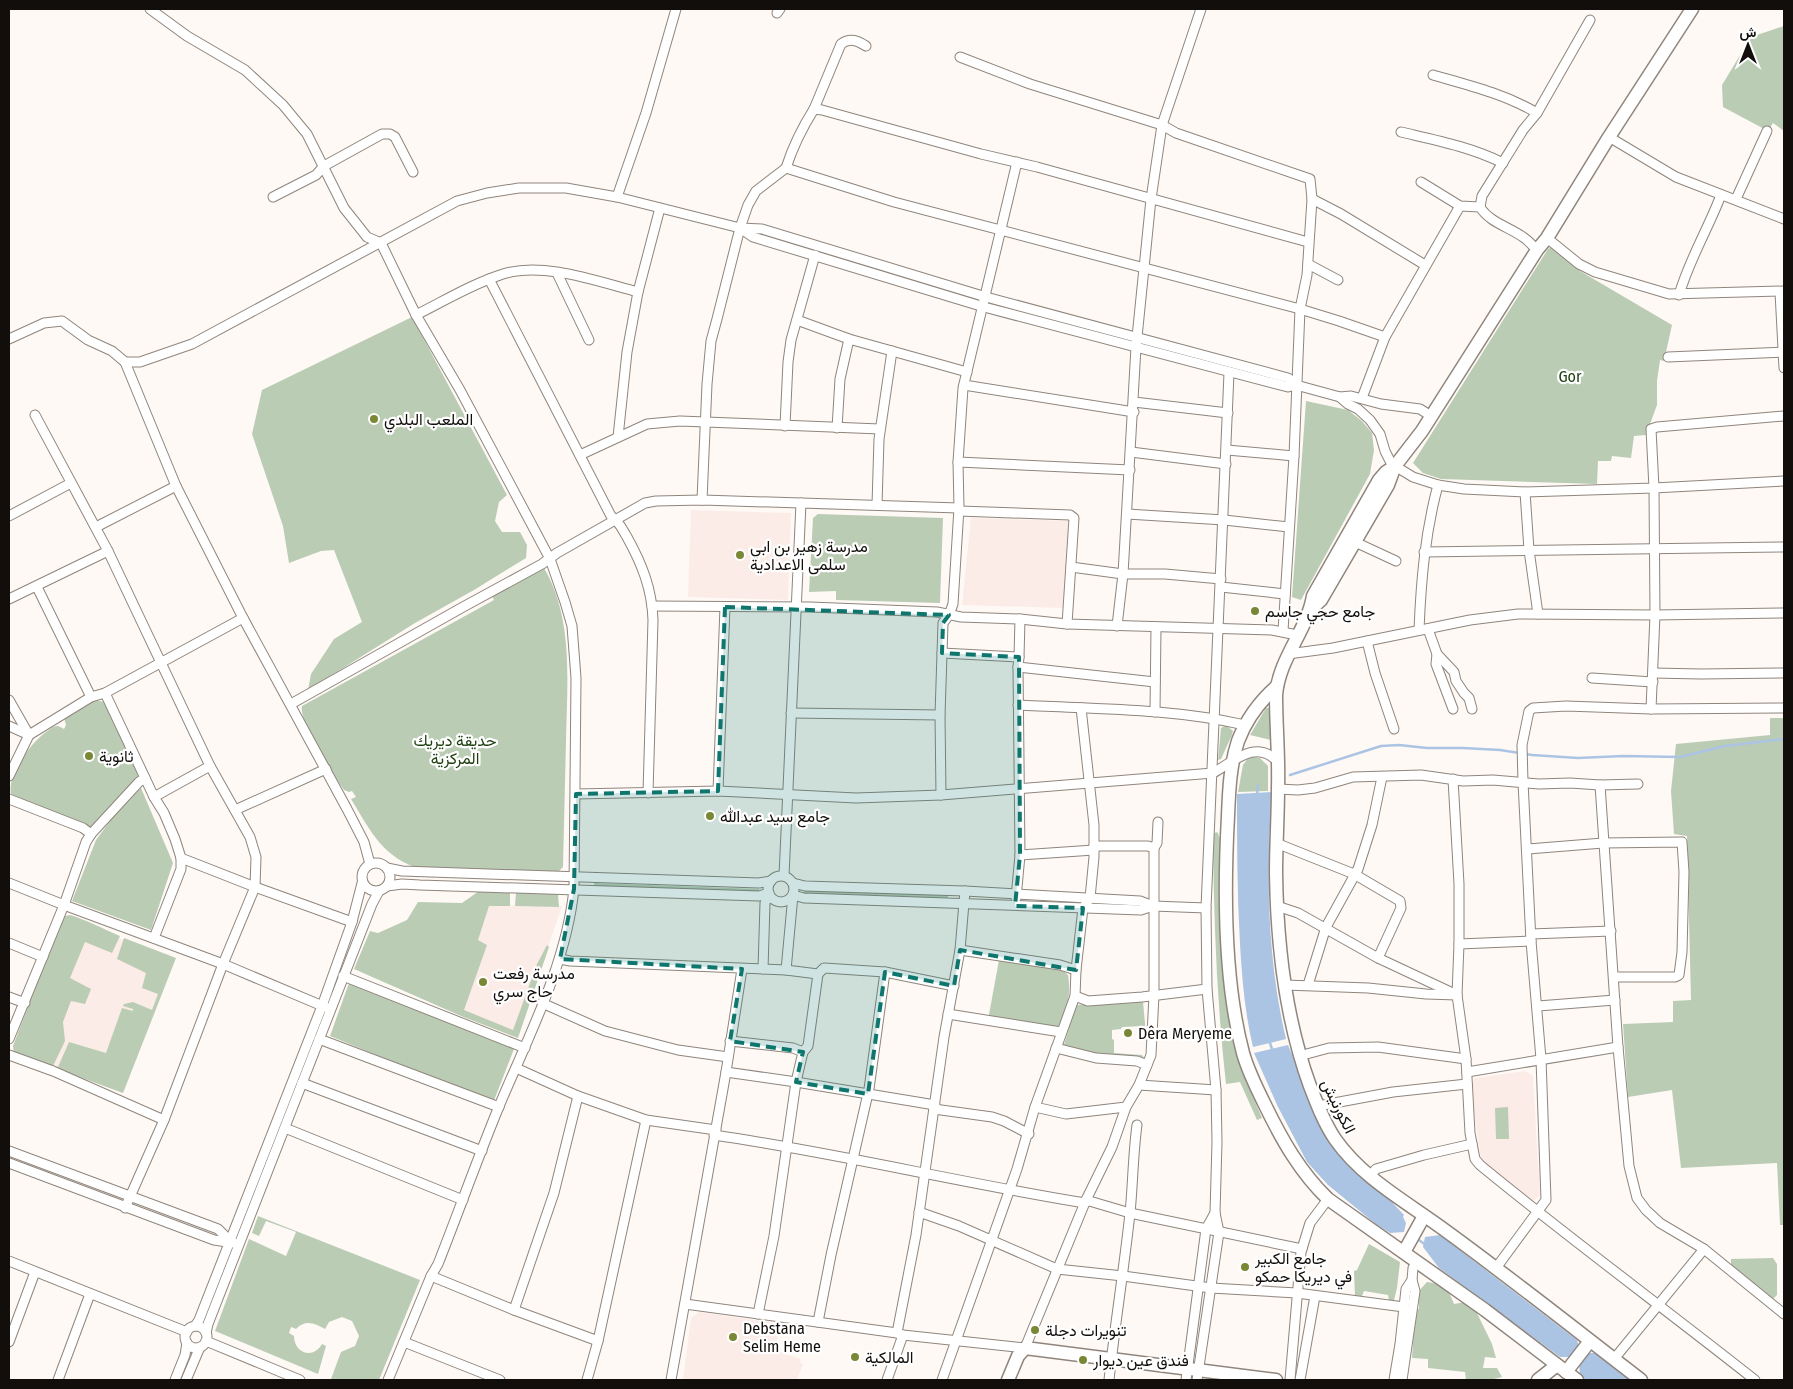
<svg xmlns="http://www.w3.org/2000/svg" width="1793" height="1389" viewBox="0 0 1793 1389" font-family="'Fira Sans Condensed',Vazirmatn,sans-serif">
  <rect width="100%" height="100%" fill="#fef9f5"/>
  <g fill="#fcece7">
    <path d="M691 510 791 513 788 600 688 597Z"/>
    <path d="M971 518 1071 521 1069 560H1066L1063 608 962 605Z"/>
    <path d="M461 905 562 906 517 1038 423 998Z"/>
    <path d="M66 918 175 960 123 1093 14 1051Z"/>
    <path d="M1525 1071 1533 1076 1540 1196 1531 1202 1488 1167 1482 1160 1480 1153 1470 1085 1475 1078Z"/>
    <path d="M699 1312 782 1324 774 1350 801 1359 800 1363 803 1364 797 1380H683L691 1318Z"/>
  </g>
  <g fill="#bbccb5">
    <path d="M1784 26V131L1773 123 1768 131 1723 107 1722 85 1751 37Z"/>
    <path d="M1553 246 1580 271 1672 325 1664 361 1660 360 1657 381V405L1646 435 1634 436 1631 458 1612 456 1611 461H1598L1597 484 1441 479 1423 473 1413 463 1548 249Z"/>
    <path d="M412 317 507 495 499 502 495 521 502 532H520L527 545 526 558 474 590 415 623 308 690 311 674 334 639 362 622 334 550 321 551 289 563 283 526 252 434 262 390Z"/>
    <path d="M1306 401 1348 410 1362 421 1372 433 1374 450 1370 474 1301 600 1292 597Z"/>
    <path d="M818 514 943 518 940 603 836 600V591L809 592 813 518Z"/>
    <path d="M544 568C574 619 567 684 566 741 565 783 564 825 563 867L557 873 424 870C382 858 372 833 351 799L356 797 352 791 349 792 344 790C333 774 299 725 302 706L494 600 492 596Z"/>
    <path d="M92 700 106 702 139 777 93 830 11 794C7 774 31 743 46 732 49 730 53 726 57 726 59 726 62 728 64 729L66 725 64 718Z"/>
    <path d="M1266 708H1270L1271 740 1250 735Z"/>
    <path d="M1770 718H1784V1225H1780L1777 1163 1681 1168 1672 1090 1628 1097 1623 1024 1673 1022V1001L1691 1000 1687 836 1674 834 1671 791 1676 744 1770 735Z"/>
    <path d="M1226 725 1233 731 1232 735 1221 759 1218 760 1221 728Z"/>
    <path d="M1253 757 1260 758 1268 766V791L1238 792 1243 765 1248 758Z"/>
    <path d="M141 788 173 863 151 930 72 901 96 840 112 818Z"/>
    <path d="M1216 832 1218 833 1220 840C1219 908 1219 980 1234 1047 1240 1072 1252 1094 1262 1118L1257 1120 1240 1082 1226 1084C1217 1004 1214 925 1213 845L1214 834Z"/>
    <path d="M594 883 759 889V892L594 886Z"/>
    <path d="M495 890 510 891V906H489L478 940 487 945 464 1010 513 1030 537 964 547 945 549 947 518 1038 461 1016 354 969 370 931 378 933 407 920 418 902 462 903 479 891Z"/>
    <path d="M804 890 948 895V898L804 893Z"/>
    <path d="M516 892 558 894 559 907 515 906Z"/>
    <path d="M70 915C87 920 103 929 120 936L112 953 85 942 70 978 91 989 85 1004 71 1001 63 1022 65 1041 53 1066 58 1067 69 1042 106 1053 122 1008 133 1011V1009L123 1006 124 1004 133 1002 152 1010 158 994 142 988 146 973 117 959 124 938 176 958 123 1093 14 1053 13 1046 54 938 65 916Z"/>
    <path d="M999 960 1060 968 1068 975C1071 990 1068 1019 1055 1029L988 1020Z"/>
    <path d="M349 983 493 1037 514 1049 493 1103 330 1036Z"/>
    <path d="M1143 1001 1147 1046 1144 1026 1122 1027 1121 1029 1112 1030V1039L1114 1040V1053L1142 1055 1145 1059 1098 1056 1063 1048 1076 1005Z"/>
    <path d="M1508 1107 1509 1139H1496L1495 1108Z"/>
    <path d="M258 1216 420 1280 379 1380 331 1379 341 1352 355 1346 359 1336 352 1321 342 1317 329 1322 325 1329C315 1323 305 1319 296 1329L291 1327 289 1333 294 1336C294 1353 313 1360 322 1344L326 1346 318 1374 215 1331 249 1239 286 1256 296 1232 266 1221 259 1236 252 1233Z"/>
    <path d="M1369 1244 1400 1262 1397 1288 1394 1300H1389L1388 1295 1364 1291 1362 1296 1355 1297 1354 1271 1357 1270Z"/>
    <path d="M1773 1258 1777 1264V1295L1772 1300 1731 1266V1259Z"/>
    <path d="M1427 1282C1445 1285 1447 1286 1454 1304L1465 1302 1475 1309 1492 1344 1496 1358 1485 1357 1483 1368H1497L1502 1377 1490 1380H1466L1465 1372 1428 1368V1359L1412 1358 1415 1310 1419 1309V1295L1417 1293Z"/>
  </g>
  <g fill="#abc4e4">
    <path d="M1272 792C1266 874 1267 959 1286 1039L1253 1047C1245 1014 1242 979 1240 944 1237 894 1237 844 1237 794Z"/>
    <path d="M1288 1045 1323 1129 1404 1215 1403 1217 1406 1223 1404 1232 1390 1233 1377 1225 1328 1185 1307 1162 1278 1107 1254 1053Z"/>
    <path d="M1440 1235 1577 1340 1580 1349 1574 1357H1560L1439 1268 1423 1247 1425 1237Z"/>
    <path d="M1587 1353H1595L1630 1380H1585L1580 1376 1579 1362Z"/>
  </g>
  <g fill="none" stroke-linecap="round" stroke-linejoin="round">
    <g stroke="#abc4e4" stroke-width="2.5">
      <path d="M1290 775 1381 746 1399 745 1427 748H1463L1500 750 1532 755 1578 758 1623 756 1680 757 1725 746 1784 739"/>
      <path d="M1257 794 1258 785"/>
      <path d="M1269 1040 1273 1052"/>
      <path d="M1416 1238 1426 1245"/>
    </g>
    <g stroke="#8f857c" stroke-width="11">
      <g id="street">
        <path d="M150 9 187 36 245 70 283 105 307 134 344 208 367 237 381 243 416 315 460 390 550 559 565 602 572 626 576 678 574 889C566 965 529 1035 500 1104 478 1157 459 1211 438 1264L431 1276 388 1380"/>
        <path d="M777 13 780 9"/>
        <path d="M960 57 1030 84 1162 125 1176 133 1310 179 1312 199 1307 275 1300 309 1294 456 1283 631"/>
        <path d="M1433 75C1468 85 1505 94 1537 113"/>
        <path d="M814 109 841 44C850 37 858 41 866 46"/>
        <path d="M1401 132C1435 140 1471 147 1503 163"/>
        <path d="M1609 137 1676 177 1784 219"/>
        <path d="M1421 182 1460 206 1480 207C1489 222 1509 227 1523 237 1528 240 1533 246 1537 250"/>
        <path d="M273 197 316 175 324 166 382 134H390L395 137 413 172"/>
        <path d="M617 197 646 113 676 9"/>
        <path d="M1312 199 1341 214 1425 265"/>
        <path d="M1736 199 1767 131"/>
        <path d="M1480 207 1482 196 1523 130 1537 113 1590 20"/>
        <path d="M740 228 753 237 984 307 1288 387 1296 385"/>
        <path d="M1547 238 1579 264 1595 272 1669 294 1784 291"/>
        <path d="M1308 242 1037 167 981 154 822 110 814 109C802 128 793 146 786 168L894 202 1300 309 1339 321 1385 337"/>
        <path d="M1308 264 1338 280"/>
        <path d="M557 273 589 340"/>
        <path d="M489 279 611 516C619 521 622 529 627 537 642 564 652 589 653 620L648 793"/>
        <path d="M1780 292 1784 368"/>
        <path d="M1679 295C1689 260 1708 229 1721 195"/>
        <path d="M416 315C444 301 474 283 503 274 543 261 599 282 638 292"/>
        <path d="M797 320 849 339"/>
        <path d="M9 339 44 323 62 321 88 340 112 351 125 362 176 486 243 618 347 809 364 842 370 864"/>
        <path d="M1668 357 1784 352"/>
        <path d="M125 362H140L192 344 457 201 487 193 519 188H566L617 197 740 228 762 229 986 297 1288 378 1296 385 1340 397 1348 404 1358 409 1370 420 1380 434 1385 451 1390 461 1395 466 1413 477 1438 485 1464 489 1525 492 1654 488 1784 481"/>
        <path d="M964 385 1134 412"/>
        <path d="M1340 397 1351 396 1381 404 1420 409 1431 416"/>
        <path d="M1362 398 1385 337 1460 206"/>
        <path d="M1134 402 1228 413"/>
        <path d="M35 415 108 551 210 766 250 837 256 857 255 887 223 964 164 1120 125 1208"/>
        <path d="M785 426 788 362 791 340 815 255"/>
        <path d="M837 428 840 379 849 339 967 372"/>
        <path d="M618 437 627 352 638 292 660 208"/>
        <path d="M1227 450 1294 456"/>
        <path d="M1131 452 1226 464"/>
        <path d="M580 455 647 424 680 421 880 429"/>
        <path d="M958 462 1130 470"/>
        <path d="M1525 492 1529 550 1538 614"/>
        <path d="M702 500 707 384 711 341 717 319 740 228 748 205 756 191 786 168"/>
        <path d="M877 505 879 439 892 351"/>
        <path d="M959 511 1070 515 1074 518 1067 624"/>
        <path d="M1127 514 1224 520 1289 527"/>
        <path d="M9 516 71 483"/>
        <path d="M96 527 176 486"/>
        <path d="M1355 542 1396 561"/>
        <path d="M1424 552 1784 547"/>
        <path d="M1071 567 1123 574H1165L1221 579"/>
        <path d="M37 587 91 697"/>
        <path d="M1221 587 1285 594"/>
        <path d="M9 599 108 551"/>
        <path d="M652 606 810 607 937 612 961 617 1020 619 1067 624 1272 630 1297 635"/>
        <path d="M1117 626 1123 574 1136 347 1151 199 1162 125 1201 9"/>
        <path d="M1428 629 1437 654 1454 672 1456 681 1464 693 1469 698 1472 709"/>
        <path d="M1419 630C1421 581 1425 533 1438 485"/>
        <path d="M1367 641 1375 673 1394 729"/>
        <path d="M942 653 1019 657"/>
        <path d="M1288 654 1333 648 1470 620 1518 614 1655 615 1784 613"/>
        <path d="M1437 654 1436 664 1453 709"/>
        <path d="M1018 667 1155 682"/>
        <path d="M1653 673 1701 674 1784 673"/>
        <path d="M1592 678 1653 682"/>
        <path d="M105 693 154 797 164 813 175 839 181 858V869L154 938"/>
        <path d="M9 700 29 735"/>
        <path d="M291 704 463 607 542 564 557 553 645 503 656 501 702 500 959 508"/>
        <path d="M1018 705C1093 709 1172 708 1245 725"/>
        <path d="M1651 709 1655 615 1654 488 1651 429 1657 427 1784 416"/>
        <path d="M1155 712 1156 627"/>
        <path d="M791 713 940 715"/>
        <path d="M9 726 29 735"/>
        <path d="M9 776 29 735 91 697 105 693 243 618"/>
        <path d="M1453 779 1459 884V944L1457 995 1466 1059 1470 1133 1475 1159 1480 1165C1570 1239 1664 1308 1755 1380"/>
        <path d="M1600 785 1618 1047 1629 1166 1637 1198 1646 1210 1660 1223 1704 1249 1784 1314"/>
        <path d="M1278 789 1298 790 1315 788 1353 777 1421 775 1463 781 1493 780 1539 784 1570 783 1600 785 1638 784"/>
        <path d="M718 791 725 607"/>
        <path d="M576 794 718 791 856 798 941 795 1213 773C1233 762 1256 738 1278 762"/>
        <path d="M941 795 940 715 943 623 949 615 953 604 959 508 958 462 963 388 1017 162"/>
        <path d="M154 797 210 766"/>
        <path d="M9 799 83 828 91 834"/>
        <path d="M235 810 326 769"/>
        <path d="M1276 843 1354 874 1400 901 1401 908 1378 958"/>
        <path d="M1094 846H1148L1154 848"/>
        <path d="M1528 849 1603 843 1682 842 1684 872 1682 952 1679 975 1675 977H1614"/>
        <path d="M1020 855 1094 850"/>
        <path d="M181 858 255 887 352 922"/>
        <circle cx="376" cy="877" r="14"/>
        <path d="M387 868 402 871 759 883 771 881"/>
        <circle cx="781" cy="889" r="13"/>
        <path d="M784 876 801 503"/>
        <path d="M9 883 64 905 223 964 325 1007"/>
        <path d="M793 883 805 886 965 891 1140 901 1153 906 1206 908"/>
        <path d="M387 886 402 884 420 885 759 896 769 893 765 903 763 969"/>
        <path d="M1016 898 1020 855 1018 667 1019 657 1020 619"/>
        <path d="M1277 906 1298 913 1378 958 1457 995"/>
        <path d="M1531 934 1611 931"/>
        <path d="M9 943 43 957"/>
        <path d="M1459 944 1531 941"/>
        <path d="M960 950 1060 965 1076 970"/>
        <path d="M560 959 570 961 786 970 818 974 824 968 885 972 954 986"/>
        <path d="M786 970 793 895 804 898 1141 910 1153 906"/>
        <path d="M343 976 525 1048"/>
        <path d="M1285 985 1368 988 1426 994 1457 995"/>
        <path d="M1308 985 1326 927 1358 869 1372 825 1382 777"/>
        <path d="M1075 996 1088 1001 1142 997 1207 989"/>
        <path d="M9 997 25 1003"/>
        <path d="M542 1003 605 1031 678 1050 728 1057"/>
        <path d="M1538 1006 1615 1000"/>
        <path d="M948 1014 1061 1032"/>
        <path d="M9 1039 64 905 86 842 91 834 139 782 145 778"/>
        <path d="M319 1039 499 1107"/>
        <path d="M730 1041 793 1048 803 1052"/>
        <path d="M1056 1048 1096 1058 1137 1061 1147 1065"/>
        <path d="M9 1055 53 1071 164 1120"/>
        <path d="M1299 1056 1329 1048 1378 1047 1466 1059"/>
        <path d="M516 1068 578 1096 646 1120 716 1130"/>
        <path d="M726 1072 796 1082 935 1105"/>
        <path d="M1467 1072 1618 1047"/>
        <path d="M302 1083 482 1151"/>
        <path d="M1139 1085 1216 1090"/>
        <path d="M1318 1106 1393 1092 1467 1084"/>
        <path d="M1035 1107 1066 1114 1126 1107"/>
        <path d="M934 1109 992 1117 1004 1121 1029 1134"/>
        <path d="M285 1128 463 1200"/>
        <path d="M714 1135C838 1153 961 1183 1085 1203"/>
        <path d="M9 1151 218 1229 231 1242"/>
        <path d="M9 1163 214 1240 234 1243"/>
        <path d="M1370 1176 1376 1169 1424 1155 1472 1144"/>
        <path d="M1086 1200 1130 1213 1302 1249"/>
        <path d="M919 1212 959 1226 1057 1269 1123 1276 1211 1288 1297 1293 1404 1307"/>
        <path d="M9 1261 187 1332"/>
        <path d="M1496 1268 1546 1200 1541 1059 1531 941 1523 782 1522 745 1529 711 1533 708 1566 706 1651 709 1784 708"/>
        <path d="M431 1276 514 1310 598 1341"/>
        <path d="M685 1304 897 1333 903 1335 1025 1348 1086 1200 1112 1147 1126 1107 1139 1085 1151 1055 1154 995V848L1157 843 1158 822"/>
        <path d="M514 1310 554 1193 578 1096"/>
        <path d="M758 1314 774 1236 796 1082 803 1052 808 1046 818 974"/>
        <path d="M818 1322 831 1255 869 1089 885 972"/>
        <path d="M195 1326 199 1320 322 1006 352 922 362 883"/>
        <circle cx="196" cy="1337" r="11"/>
        <path d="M206 1333 208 1324 372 904 379 891"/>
        <path d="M897 1333 916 1235 944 1037 960 950 965 891"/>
        <path d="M206 1341 300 1380"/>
        <path d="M9 1342 35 1272"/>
        <path d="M404 1342 500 1380"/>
        <path d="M1614 1359 1704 1249"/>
        <path d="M58 1380 90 1294"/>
        <path d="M175 1380 185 1355 187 1343"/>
        <path d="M186 1380 200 1347"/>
        <path d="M587 1380 598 1341 646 1120"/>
        <path d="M671 1380 726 1072 742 969"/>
        <path d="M887 1380 903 1335"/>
        <path d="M942 1380 1017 1169 1035 1107 1075 996 1076 970 1083 908 1090 898 1094 857V825L1081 708"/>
        <path d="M1109 1380C1115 1324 1124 1269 1130 1213 1133 1183 1133 1154 1137 1125"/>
        <path d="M1186 1380 1206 1229 1215 1213"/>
        <path d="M1197 1380 1219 1232 1215 1213 1217 1142 1216 1090 1207 989 1206 908 1229 373"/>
        <path d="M1290 1380 1301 1252 1310 1223 1328 1199"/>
        <path d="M1300 1380 1315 1296"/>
        <path d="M1394 1380 1400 1344 1406 1289 1412 1280 1413 1268 1417 1261"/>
        <path d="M1402 1380 1415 1291 1412 1280"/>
      </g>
    </g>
    <g stroke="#8f857c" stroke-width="15">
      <g id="secondary">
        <path d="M1310 610 1321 600 1388 485 1395 466"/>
        <path d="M1277 686C1260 701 1246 720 1238 741 1230 765 1229 791 1228 816 1224 889 1224 982 1243 1053 1248 1071 1257 1089 1265 1105 1282 1140 1300 1172 1328 1199L1485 1310 1577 1380"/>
        <path d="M1404 1252 1424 1216"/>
        <path d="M1566 1372 1590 1341"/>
        <path d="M1008 1380 1018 1356 1025 1348 1276 1380"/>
        <path d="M1538 1380 1557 1365"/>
        <path d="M1641 1380C1576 1330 1512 1279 1446 1231 1407 1202 1363 1179 1335 1139 1324 1123 1317 1104 1310 1086 1285 1018 1277 945 1276 873 1276 845 1278 816 1278 788 1279 757 1276 726 1276 695 1279 658 1307 631 1313 596L1379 480 1386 472 1395 466 1422 431 1537 250 1547 238 1609 137 1692 9"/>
      </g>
    </g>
    <use href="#street" stroke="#fff" stroke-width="9"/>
    <use href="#secondary" stroke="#fff" stroke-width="12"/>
  </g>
  <path fill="#0f766e" fill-opacity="0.2" stroke="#0f766e" stroke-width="4" stroke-dasharray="10 6" stroke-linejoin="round" d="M725 607 949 615 943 623 942 653 1019 657 1020 855 1015 906 1083 908 1076 970 960 950 954 986 885 972 868 1094 796 1082 803 1052 730 1041 742 969 560 959 574 889 576 794 718 791Z"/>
  <g fill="#7a8735" stroke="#fff" stroke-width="2">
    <circle cx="374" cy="419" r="5"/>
    <circle cx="740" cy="555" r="5"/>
    <circle cx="1255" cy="611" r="5"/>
    <circle cx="89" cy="756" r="5"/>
    <circle cx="710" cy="816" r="5"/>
    <circle cx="483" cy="982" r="5"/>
    <circle cx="1128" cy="1033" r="5"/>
    <circle cx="1245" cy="1267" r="5"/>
    <circle cx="1035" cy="1330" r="5"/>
    <circle cx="733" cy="1337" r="5"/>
    <circle cx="855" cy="1357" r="5"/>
    <circle cx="1083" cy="1360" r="5"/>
  </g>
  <g text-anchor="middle" stroke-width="4.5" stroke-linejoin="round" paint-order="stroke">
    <g font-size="16" fill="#1d3e0f" stroke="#fff">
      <text x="1570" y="382">Gor</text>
      <text x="455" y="746">حديقة ديريك<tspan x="455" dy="18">المركزية</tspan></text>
    </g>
    <g font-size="16" fill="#120e0b" stroke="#fff" text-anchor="start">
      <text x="384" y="425">الملعب البلدي</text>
      <text x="750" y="552">مدرسة زهير بن ابي<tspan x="750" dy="18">سلمى الاعدادية</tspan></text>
      <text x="1265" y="617">جامع حجي جاسم</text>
      <text x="99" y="762">ثانوية</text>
      <text x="720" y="822">جامع سيد عبدالله</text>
      <text x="493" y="979">مدرسة رفعت<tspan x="493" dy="18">حاج سري</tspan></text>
      <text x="1138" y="1039">Dêra Meryeme</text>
      <text x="1255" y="1264">جامع الكبير<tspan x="1255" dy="18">في ديريكا حمكو</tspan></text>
      <text x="743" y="1334">Debstana<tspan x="743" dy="18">Selim Heme</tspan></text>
      <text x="1045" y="1336">تنويرات دجلة</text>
      <text x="865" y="1363">المالكية</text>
      <text x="1093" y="1366">فندق عين ديوار</text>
    </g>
    <g font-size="16" fill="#120e0b" stroke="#fff">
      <text transform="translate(1339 1106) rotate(64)" y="6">الكورنيش</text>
    </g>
  </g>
  <rect width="1793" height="1389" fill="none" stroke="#120e0b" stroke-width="20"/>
  <g transform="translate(1748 45)" stroke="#ffffff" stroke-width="4" paint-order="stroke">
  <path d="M0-4L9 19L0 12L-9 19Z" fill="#120e0b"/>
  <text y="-8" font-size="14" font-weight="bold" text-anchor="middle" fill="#120e0b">ش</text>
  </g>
</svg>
